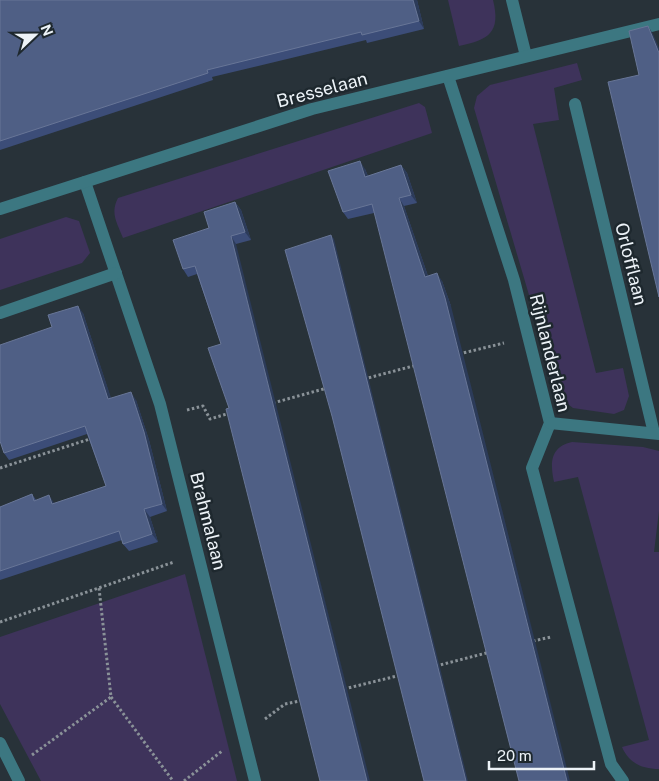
<svg xmlns="http://www.w3.org/2000/svg" width="659" height="781" viewBox="0 0 659 781" font-family="'Public Sans',sans-serif">
  <rect width="100%" height="100%" fill="#283239"/>
  <g fill="#3e335b">
    <path d="M448 0H493C501 32 489 40 459 46Z"/>
    <path d="M577 63 582 80 554 88 559 120 533 124 596 373 623 368 629 396 624 410 614 414 573 408 559 397 474 108 477 96 490 85Z"/>
    <path d="M419 103 425 107 432 133 123 238C117 223 110 213 118 198Z"/>
    <path d="M66 217 79 221 90 253 82 263 0 290V239Z"/>
    <path d="M572 442 643 447 659 451V511L654 552H659V769C642 769 629 763 622 747L649 740 578 477 554 482C550 463 550 447 572 442Z"/>
    <path d="M185 574 237 781H41L0 704V637Z"/>
  </g>
  <g fill="none" stroke-linecap="round" stroke-linejoin="round">
    <g stroke="#8a9298" stroke-width="3" stroke-dasharray="2.5 2.5" stroke-linecap="butt">
      <path d="M459 354 504 343"/>
      <path d="M364 379 417 365"/>
      <path d="M273 403 327 388"/>
      <path d="M187 410 203 406 210 419 230 413"/>
      <path d="M0 468 93 438"/>
      <path d="M0 622 174 562"/>
      <path d="M533 641 551 637"/>
      <path d="M436 666 490 652"/>
      <path d="M344 689 401 675"/>
      <path d="M111 697 173 781"/>
      <path d="M265 719 285 704 304 700"/>
      <path d="M32 755 111 697 99 588"/>
      <path d="M184 781 222 751"/>
    </g>
    <g stroke="#3c7781" stroke-width="12">
      <path d="M512 0 526 56"/>
      <path d="M448 76 514 280 550 423 532 468 611 764 623 781"/>
      <path d="M575 104 654 433"/>
      <path d="M85 182 160 404 255 781"/>
      <path d="M0 209 312 109 659 24"/>
      <path d="M0 313 116 273"/>
      <path d="M550 423 659 434"/>
      <path d="M0 743 19 781"/>
    </g>
  </g>
  <g fill="#3c4d78">
    <path d="M0 0H417L424 29 367 43 366 40 212 77 213 80 0 150Z"/>
    <path d="M401 165 407 173 417 203 404 206 428 276 442 281 451 306 374 213 348 219 343 212 365 169 368 176Z"/>
    <path d="M235 202 241 210 251 240 236 244 229 408 221 344 197 274 188 277 183 269 209 228Z"/>
    <path d="M83 313 111 399 136 400 149 440 167 511 150 517 158 542 129 551 123 544 122 540 0 580V507L32 494 36 500 55 503 106 486 87 434 9 460 4 453Z"/>
  </g>
  <g fill="#2c3b59">
    <path d="M413 0H417L424 29 419 21Z"/>
    <path d="M648 26 653 34 659 48V53Z"/>
    <path d="M360 161 365 169 371 184 365 177Z"/>
    <path d="M401 165 407 173 417 203 411 195Z"/>
    <path d="M399 198 404 206 431 285 425 277Z"/>
    <path d="M235 202 241 210 251 240 245 232Z"/>
    <path d="M331 235 334 239 468 781H466Z"/>
    <path d="M231 236 236 244 370 781H367Z"/>
    <path d="M437 273 442 281 451 306 570 781H567Z"/>
    <path d="M78 306 83 313 114 407 108 399Z"/>
    <path d="M131 392 136 400 149 440 167 511 162 504Z"/>
    <path d="M49 495 54 503 57 512 52 504Z"/>
    <path d="M144 509 150 517 158 542 152 534Z"/>
  </g>
  <g fill="#4f5f85" stroke="#687697">
    <path d="M0 0H413L419 21 362 35 361 32 207 70 208 73 0 141Z"/>
    <path d="M648 26 659 53V297L608 82 639 75 629 31Z"/>
    <path d="M360 161 365 177 401 165 411 195 399 198 425 277 437 273 445 298 567 781H519L372 204 343 212 328 171Z"/>
    <path d="M235 202 245 232 231 236 367 781H320L226 409 229 408 208 348 221 344 195 266 183 269 173 240 209 228 204 212Z"/>
    <path d="M331 235 466 781H424L332 416 285 250Z"/>
    <path d="M78 306 108 399 131 392 144 432 162 504 144 509 152 534 123 544 119 531 0 571V507L32 494 34 501 49 495 52 504 106 486 85 426 4 453 0 441V345L52 327 48 315Z"/>
  </g>
  <g text-anchor="middle" stroke-width="5" stroke-linejoin="round" paint-order="stroke">
    <g font-size="18" fill="#edf3f8" stroke="#1e282e">
      <text transform="translate(322 90) rotate(-15)" y="6">Bresselaan</text>
      <text transform="translate(631 264) rotate(76)" y="6">Orlofflaan</text>
      <text transform="translate(550 353) rotate(76)" y="6">Rijnlanderlaan</text>
      <text transform="translate(208 521) rotate(76)" y="6">Brahmalaan</text>
    </g>
  </g>
  <g transform="translate(35 35) rotate(68)" stroke="#1e282e" stroke-width="4" paint-order="stroke">
  <path d="M0-4L9 19L0 12L-9 19Z" fill="#edf3f8"/>
  <text y="-8" font-size="14" font-weight="bold" text-anchor="middle" fill="#edf3f8">N</text>
  </g>
  <path d="M489 761v8h105v-8" fill="none" stroke="#edf3f8" stroke-width="2.5"/>
  <text x="497" y="761" font-size="15" fill="#edf3f8" stroke="#1e282e" stroke-width="4" paint-order="stroke">20 m</text>
</svg>
